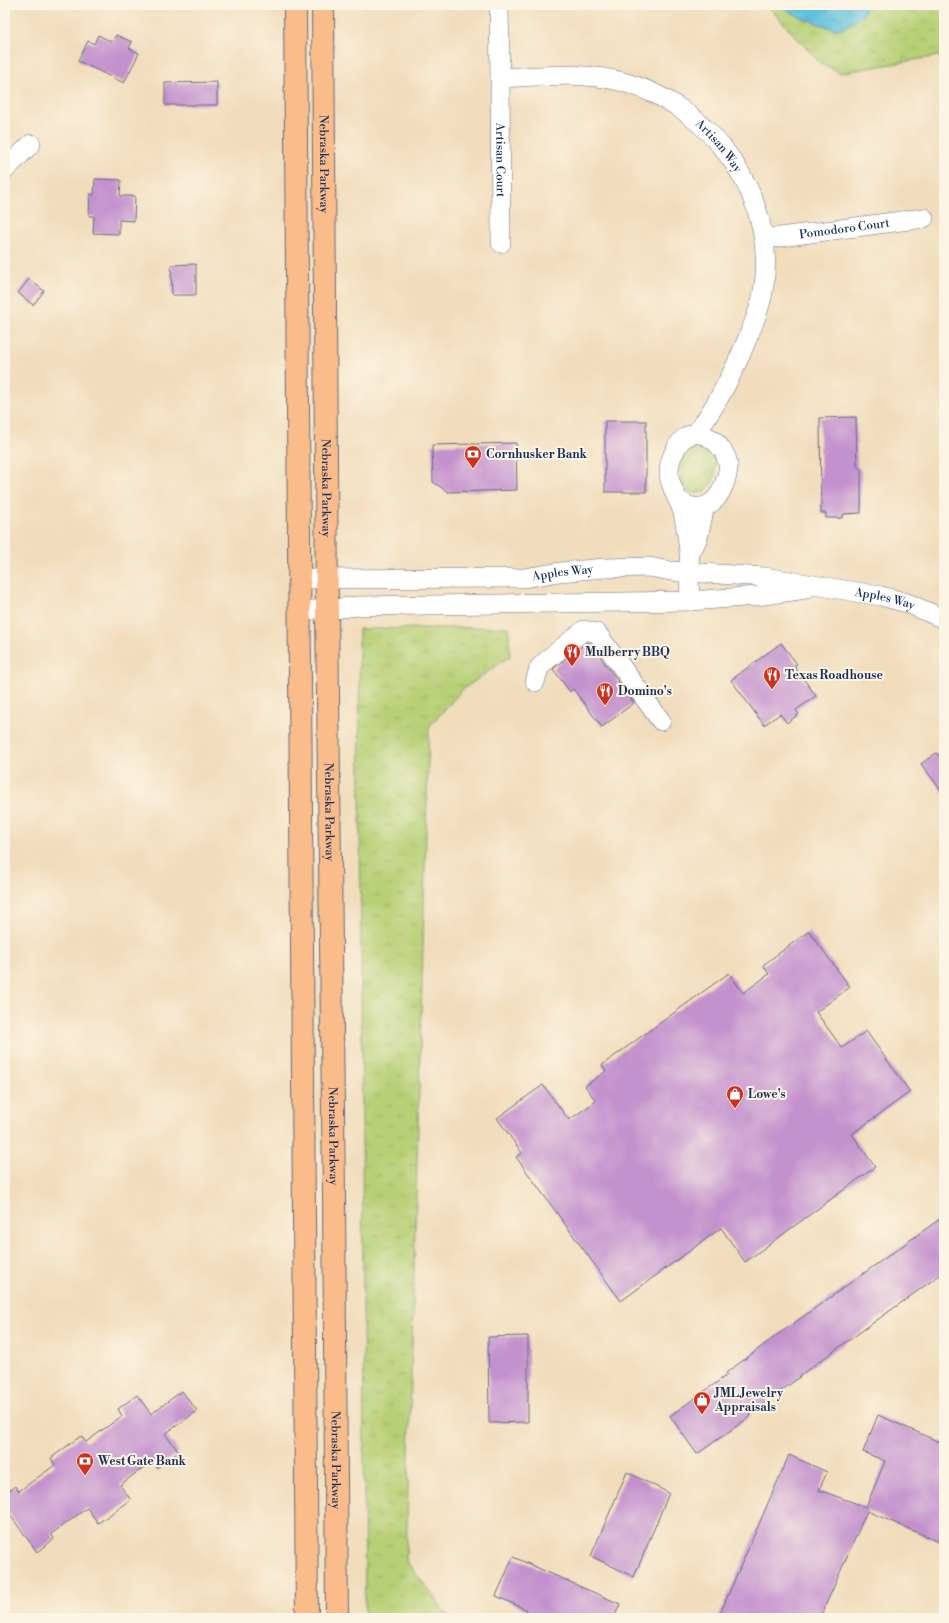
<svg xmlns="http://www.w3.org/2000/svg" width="949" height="1623" viewBox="0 0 949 1623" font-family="'Libre Bodoni',serif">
  <defs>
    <pattern id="grass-tufts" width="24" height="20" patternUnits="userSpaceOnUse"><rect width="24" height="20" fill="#b7d076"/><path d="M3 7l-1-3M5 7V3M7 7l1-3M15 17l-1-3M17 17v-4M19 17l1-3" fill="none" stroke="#9db368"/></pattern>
    <pattern id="park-crowns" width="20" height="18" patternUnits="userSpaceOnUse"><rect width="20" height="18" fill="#b7d076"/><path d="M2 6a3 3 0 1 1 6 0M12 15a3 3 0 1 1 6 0" fill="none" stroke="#9db368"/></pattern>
    <pattern id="garden-furrows" width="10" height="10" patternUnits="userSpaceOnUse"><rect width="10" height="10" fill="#b7d076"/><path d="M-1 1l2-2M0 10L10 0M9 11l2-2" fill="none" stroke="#9db368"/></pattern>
    <pattern id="water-ripples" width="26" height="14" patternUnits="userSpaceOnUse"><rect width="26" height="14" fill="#5fc1dd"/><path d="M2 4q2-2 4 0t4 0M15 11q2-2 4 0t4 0" fill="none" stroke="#4e9db6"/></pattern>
  </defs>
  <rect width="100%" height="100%" fill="#fcf5e5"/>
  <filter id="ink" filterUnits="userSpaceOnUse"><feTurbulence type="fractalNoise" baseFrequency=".025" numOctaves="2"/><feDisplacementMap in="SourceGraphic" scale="8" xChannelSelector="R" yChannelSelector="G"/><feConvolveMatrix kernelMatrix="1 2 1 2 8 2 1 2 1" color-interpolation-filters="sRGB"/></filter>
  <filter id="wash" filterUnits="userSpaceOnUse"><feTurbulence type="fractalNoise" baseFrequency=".012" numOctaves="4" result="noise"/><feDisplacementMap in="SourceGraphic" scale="16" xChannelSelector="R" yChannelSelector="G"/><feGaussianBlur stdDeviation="0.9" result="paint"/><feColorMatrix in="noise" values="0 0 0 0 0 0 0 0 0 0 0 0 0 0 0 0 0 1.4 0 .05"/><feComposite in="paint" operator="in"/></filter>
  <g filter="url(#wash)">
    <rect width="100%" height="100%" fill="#f1ddbc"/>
    <path fill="url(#grass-tufts)" stroke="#69806a" d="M509 627 510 656 462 690 429 727 406 1561 450 1618H365L359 629Z"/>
    <path fill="url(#park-crowns)" stroke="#69806a" d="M767 5H944V55L840 73 819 62Z"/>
    <path fill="url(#garden-furrows)" stroke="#69806a" d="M700 446C727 451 717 506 685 490 678 474 677 449 700 446Z"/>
    <path fill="url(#water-ripples)" stroke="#3d789e" d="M778 5H866L863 15 844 28 834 29 804 19Z"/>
    <g id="blocks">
      <g fill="#c391ce">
        <path d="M98 35 112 42 116 35 132 42 129 48 139 53 124 83 78 61 88 41 94 44Z"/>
        <path d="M217 82V105H165V83Z"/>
        <path d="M95 179 121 180 120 196H135L134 221 119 220V234L93 233 94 216H89L90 194 94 195Z"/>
        <path d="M196 264V295H172L171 265Z"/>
        <path d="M29 279 44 291 33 305 18 293Z"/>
        <path d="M856 417 857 466 861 470V513L844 514 842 518H826V513H821L820 418Z"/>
        <rect x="605" y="421" width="41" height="71"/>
        <path d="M516 443 517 490 448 492 433 482 432 445Z"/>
        <path d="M587 642 590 643 634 703 602 727 573 689 570 692 553 669Z"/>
        <path d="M781 643 797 664 794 666 816 696 796 710 799 714 787 723 780 714 764 725 731 680Z"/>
        <path d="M936 753 939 756 944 753V794L921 764Z"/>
        <path d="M809 931 850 987 816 1012 842 1048 866 1031 910 1092 852 1134 875 1167 745 1262 721 1228 621 1301 516 1157 522 1153 497 1118 543 1085 569 1120 596 1101 585 1086 606 1071 602 1065 729 973 743 993 769 974 763 965Z"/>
        <path d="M944 1216V1272L799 1376 800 1377 749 1414 751 1416 697 1454 670 1416 727 1375 726 1373 776 1336Z"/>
        <path d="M528 1336V1422L489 1423 488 1337Z"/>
        <path d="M182 1391 197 1411 165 1434 179 1452 157 1468 152 1461 120 1485 131 1500 98 1523 87 1508 51 1534 54 1539 37 1552 5 1508V1494L15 1486 19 1491 55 1465 51 1458 81 1436 86 1442 122 1416 118 1409 137 1395 151 1414Z"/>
        <path d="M878 1415 944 1444V1544L867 1511 820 1618H718L789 1455 827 1472 819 1490 866 1507 885 1461 863 1452Z"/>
        <path d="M627 1472 669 1493 634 1577 591 1556Z"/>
        <path d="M513 1557 620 1604 614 1618H523L527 1610 496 1596Z"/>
      </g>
    </g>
  </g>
  <g filter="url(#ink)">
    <use href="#blocks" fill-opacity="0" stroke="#666c7f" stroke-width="1"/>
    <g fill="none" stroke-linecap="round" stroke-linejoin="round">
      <g stroke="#666c7f" stroke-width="20">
        <g id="minor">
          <path id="s1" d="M499 5 500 78C541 76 583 71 623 82 714 106 782 203 762 297 758 315 750 332 743 349 730 379 716 407 696 433"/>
          <path id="s2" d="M500 78 501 243"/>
          <path d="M5 170 31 144"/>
          <path id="s3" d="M765 239 924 218"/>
          <path d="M680 501C689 507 697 510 708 505 715 501 720 495 723 487 726 480 729 472 728 464 725 446 703 426 686 437 681 440 677 446 675 451 671 457 669 467 669 474 670 490 681 501 684 517 686 528 688 541 689 553 690 558 689 565 689 571 688 581 690 591 691 601"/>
          <path d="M690 554 698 538 705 506"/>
          <path id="s4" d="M300 579 524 578 560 572 604 568 649 567 671 571 765 577 881 596 907 603 944 619"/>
          <path d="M300 610H327L357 606 691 601 757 596 806 589"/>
          <path d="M535 682 539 668 548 659 584 630 597 633 661 721"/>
        </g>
      </g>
      <g stroke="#666c7f" stroke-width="24">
        <g id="major">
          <path d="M295 5 307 1618"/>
          <path id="s5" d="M323 5 327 610 334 1195 337 1618"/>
        </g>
      </g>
      <use href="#minor" stroke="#fff" stroke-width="19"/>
      <use href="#major" stroke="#f9bc8a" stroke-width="22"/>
    </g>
  </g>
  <defs>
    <g id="bank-pin" transform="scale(0.9)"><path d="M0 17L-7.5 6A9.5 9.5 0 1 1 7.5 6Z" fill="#c8321e" stroke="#fcf5e5"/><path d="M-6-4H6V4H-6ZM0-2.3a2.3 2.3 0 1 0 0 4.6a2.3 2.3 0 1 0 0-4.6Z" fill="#fff"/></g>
    <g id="restaurant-pin" transform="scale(0.9)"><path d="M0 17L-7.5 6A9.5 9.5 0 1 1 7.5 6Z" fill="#c8321e" stroke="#fcf5e5"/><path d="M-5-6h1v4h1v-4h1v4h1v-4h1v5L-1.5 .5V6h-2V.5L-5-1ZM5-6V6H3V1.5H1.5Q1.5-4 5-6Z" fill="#fff"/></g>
    <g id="shop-pin" transform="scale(0.9)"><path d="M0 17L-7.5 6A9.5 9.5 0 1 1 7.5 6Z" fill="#c8321e" stroke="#fcf5e5"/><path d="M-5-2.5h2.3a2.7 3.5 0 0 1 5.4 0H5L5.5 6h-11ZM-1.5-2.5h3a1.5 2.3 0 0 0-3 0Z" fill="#fff"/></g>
  </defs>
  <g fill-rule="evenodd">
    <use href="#bank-pin" x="473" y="454"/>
    <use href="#restaurant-pin" x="572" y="652"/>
    <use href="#restaurant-pin" x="772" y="675"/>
    <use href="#restaurant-pin" x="605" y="691"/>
    <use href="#shop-pin" x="735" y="1094"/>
    <use href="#shop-pin" x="702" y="1400"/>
    <use href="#bank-pin" x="85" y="1461"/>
  </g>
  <g text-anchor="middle" stroke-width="4" stroke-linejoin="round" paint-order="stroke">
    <g font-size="12" fill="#1b2f5e" stroke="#fcf5e5">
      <text dy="4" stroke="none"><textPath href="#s1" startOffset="314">Artisan Way</textPath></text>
      <text dy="4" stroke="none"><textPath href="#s2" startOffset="82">Artisan Court</textPath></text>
      <text dy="4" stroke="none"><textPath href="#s5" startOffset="159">Nebraska Parkway</textPath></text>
      <text dy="4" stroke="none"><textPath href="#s3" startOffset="80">Pomodoro Court</textPath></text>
      <text dy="4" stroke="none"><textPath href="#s5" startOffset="483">Nebraska Parkway</textPath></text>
      <text dy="4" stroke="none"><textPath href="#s4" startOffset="263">Apples Way</textPath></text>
      <text dy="4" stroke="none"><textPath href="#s4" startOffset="588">Apples Way</textPath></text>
      <text dy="4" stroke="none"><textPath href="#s5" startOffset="807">Nebraska Parkway</textPath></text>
      <text dy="4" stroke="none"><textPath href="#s5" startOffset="1131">Nebraska Parkway</textPath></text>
      <text dy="4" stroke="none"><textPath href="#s5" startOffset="1455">Nebraska Parkway</textPath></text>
    </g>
    <g font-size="12" font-weight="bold" fill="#1b2f5e" stroke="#fcf5e5" text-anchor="start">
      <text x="486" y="458">Cornhusker Bank</text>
      <text x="585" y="656">Mulberry BBQ</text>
      <text x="785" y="679">Texas Roadhouse</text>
      <text x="618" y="695">Domino's</text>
      <text x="748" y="1098">Lowe's</text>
      <text x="715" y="1397">JML Jewelry<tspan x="715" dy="14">Appraisals</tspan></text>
      <text x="98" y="1465">West Gate Bank</text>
    </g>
  </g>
  <rect width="949" height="1623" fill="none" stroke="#fcf5e5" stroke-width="20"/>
</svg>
